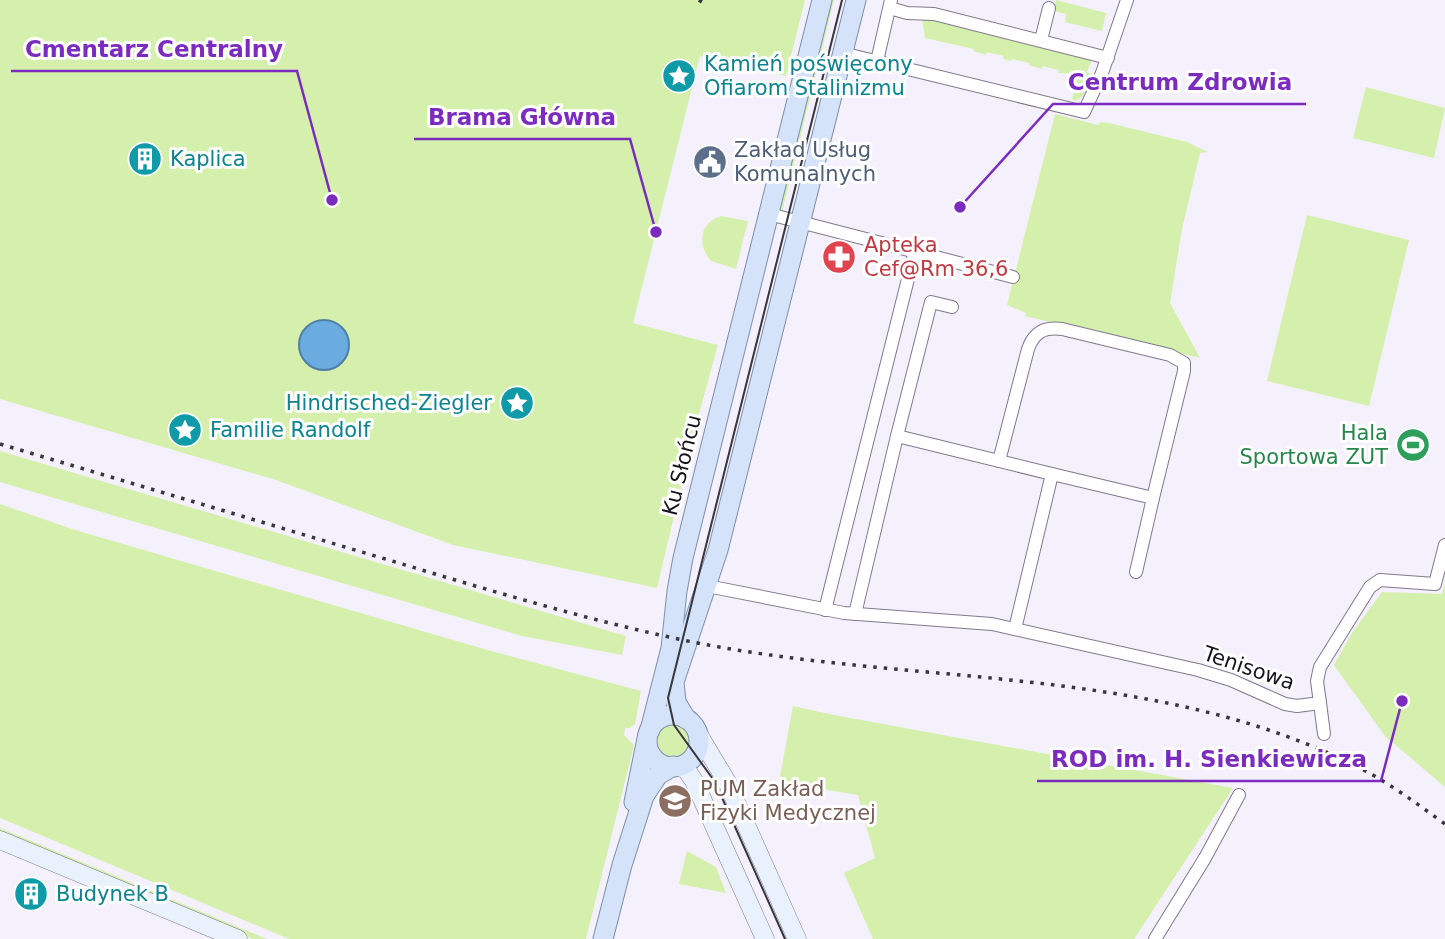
<svg xmlns="http://www.w3.org/2000/svg" width="1445" height="939" viewBox="0 0 1445 939" font-family="'DejaVu Sans',sans-serif">
  <rect width="100%" height="100%" fill="#f4f1fd"/>
  <g fill="#d5efad">
    <path d="M0 0H805L786 76 700 56 633 323 718 345 694 432 657 588 453 545 276 480 0 399Z"/>
    <path d="M828 0H834L782 212 779 211Z"/>
    <path d="M1056 0 1106 13 1102 31 1065 22 1066 14 1054 11Z"/>
    <path d="M925 16 1093 57 1087 72 1094 75 1083 96 1075 101 1072 99 1077 83 1074 82 1076 74 1058 73 1059 70 1042 66V69L1029 65V63L1012 59 1011 61 1003 59 1004 56 987 52 986 55 973 51 974 49 925 38 922 19Z"/>
    <path d="M1366 87 1445 108 1434 158 1353 138Z"/>
    <path d="M1055 114 1098 125 1100 122 1109 123 1187 142 1208 152 1200 153 1182 229 1170 303 1200 358 1025 316 1026 313 1007 305Z"/>
    <path d="M1307 215 1409 240 1369 406 1267 381Z"/>
    <path d="M721 216 748 221 736 269 711 261C697 245 699 223 721 216Z"/>
    <path d="M0 451 626 636 622 655 522 636 0 482Z"/>
    <path d="M0 504 75 530 491 651 641 691 635 724 630 728H625L624 735 634 745 586 939H289L0 818Z"/>
    <path d="M1445 582V787L1385 736 1334 665 1352 633 1382 592 1442 594Z"/>
    <path d="M793 706 834 715 1233 788 1134 939H873L844 873 875 858 858 795 779 782Z"/>
    <circle cx="673" cy="741" r="18"/>
    <path d="M0 828 267 939H252L0 833Z"/>
    <path d="M687 851 716 867 726 893 679 884Z"/>
  </g>
  <circle fill="#6bace0" stroke="#517ea5" stroke-width="2" cx="324" cy="345" r="25"/>
  <g fill="none" stroke-linecap="round" stroke-linejoin="round">
    <g stroke="#7f7a8c" stroke-width="14">
      <g id="street">
        <path d="M890 8 907 13 934 14 1108 58"/>
        <path d="M1041 40 1049 8"/>
        <path d="M842 53 1084 112 1102 73 1127 0"/>
        <path d="M877 61 891 0"/>
        <path d="M769 214 1013 277"/>
        <path d="M897 436 931 302 952 307"/>
        <path d="M999 461 1028 349C1034 332 1044 327 1062 329L1170 355 1184 363V371L1153 498"/>
        <path d="M707 586 844 613 992 624 1198 670 1231 680 1285 704 1297 706 1320 703 1317 681 1320 667 1370 587 1380 580 1435 584 1445 545"/>
        <path d="M825 610 915 251"/>
        <path d="M855 614 897 436 1052 474"/>
        <path d="M1015 629 1052 474 1153 498 1136 572"/>
        <path d="M1320 703 1324 734"/>
        <path d="M1155 939 1205 858 1239 795"/>
      </g>
    </g>
    <g stroke="#7f7a8c" stroke-width="19">
      <g id="secondary">
        <path d="M697 732 727 782 797 939"/>
        <path d="M675 766 686 769 694 781 765 939"/>
        <path d="M0 840 238 939"/>
      </g>
    </g>
    <g stroke="#7e8eaa" stroke-width="21">
      <g id="primary">
        <circle cx="673" cy="741" r="26"/>
        <path d="M686 719 676 702 674 682 718 550 856 0"/>
        <path d="M650 730 671 648 677 591 683 558 822 0"/>
        <path d="M634 802 647 739"/>
        <path d="M603 939 622 865 644 796 658 775 673 766"/>
      </g>
    </g>
    <use href="#street" stroke="#fff" stroke-width="12"/>
    <use href="#secondary" stroke="#e9f1fd" stroke-width="18"/>
    <use href="#primary" stroke="#d4e3fa" stroke-width="19"/>
    <path stroke="#37353d" stroke-width="2" d="M785 939 715 782 674 725 668 698 842 0"/>
    <g stroke="#37353d" stroke-width="3.5" stroke-dasharray="3.5 7" stroke-linecap="butt">
      <path d="M699 0 706 5"/>
      <path d="M0 444C121 480 241 516 362 552 469 584 574 617 683 640 906 687 1148 662 1356 766 1388 782 1416 803 1445 824"/>
    </g>
  </g>
  <defs>
    <g id="sight-disc" transform="scale(1.75)"><circle r="9.5" fill="#0f9aa8" stroke="#fff"/><path d="M0-6L1.8-2.2L6-1.7L2.9 1.2L3.7 5.4L0 3.3L-3.7 5.4L-2.9 1.2L-6-1.7L-1.8-2.2Z" fill="#fff"/></g>
    <g id="building-disc" transform="scale(1.75)"><circle r="9.5" fill="#0f9aa8" stroke="#fff"/><path d="M-4-6H4V6H1V3H-1V6H-4ZM-2.5-4.3h1.7v1.8h-1.7ZM.8-4.3h1.7v1.8H.8ZM-2.5-1h1.7V.8h-1.7ZM.8-1h1.7V.8H.8Z" fill="#fff"/></g>
    <g id="civic-disc" transform="scale(1.75)"><circle r="9.5" fill="#5c6f8a" stroke="#fff"/><path d="M-.6-6.5H3V-4.5H.6V-3L4-1V1h2V6H-6V1h2V-1L-.6-3ZM-1.2 2.5V6h2.4V2.5Z" fill="#fff"/></g>
    <g id="pharmacy-disc" transform="scale(1.75)"><circle r="9.5" fill="#e0444e" stroke="#fff"/><path d="M-2-6h4v4h4v4h-4v4h-4v-4h-4v-4h4Z" fill="#fff"/></g>
    <g id="stadium-disc" transform="scale(1.75)"><circle r="9.5" fill="#2e9e5b" stroke="#fff"/><path d="M0-5a6.5 5 0 1 0 0 10a6.5 5 0 1 0 0-10ZM-3.5-1.8h7v3.6h-7Z" fill="#fff"/></g>
    <g id="university-disc" transform="scale(1.75)"><circle r="9.5" fill="#8d6e63" stroke="#fff"/><path d="M0-5L7-2L0 1L-7-2ZM-4 1L0 2.5L4 1V4Q0 6-4 4Z" fill="#fff"/></g>
  </defs>
  <g fill-rule="evenodd">
    <use href="#sight-disc" x="679" y="76"/>
    <use href="#building-disc" x="145" y="159"/>
    <use href="#civic-disc" x="710" y="162"/>
    <use href="#pharmacy-disc" x="839" y="257"/>
    <use href="#sight-disc" x="517" y="403"/>
    <use href="#sight-disc" x="185" y="430"/>
    <use href="#stadium-disc" x="1413" y="445"/>
    <use href="#university-disc" x="675" y="801"/>
    <use href="#building-disc" x="31" y="894"/>
  </g>
  <g text-anchor="middle" stroke-width="6" stroke-linejoin="round" paint-order="stroke">
    <g font-size="21" fill="#0d838f" stroke="#fff" text-anchor="start">
      <text x="704" y="71">Kamień poświęcony<tspan x="704" dy="24">Ofiarom Stalinizmu</tspan></text>
      <text x="170" y="166">Kaplica</text>
      <text x="492" y="410" text-anchor="end">Hindrisched-Ziegler</text>
      <text x="210" y="437">Familie Randolf</text>
      <text x="56" y="901">Budynek B</text>
    </g>
    <g font-size="21" fill="#4e5e75" stroke="#fff" text-anchor="start">
      <text x="734" y="157">Zakład Usług<tspan x="734" dy="24">Komunalnych</tspan></text>
    </g>
    <g font-size="21" fill="#be3a42" stroke="#fff" text-anchor="start">
      <text x="864" y="252">Apteka<tspan x="864" dy="24">Cef@Rm 36,6</tspan></text>
    </g>
    <g font-size="21" fill="#27864d" stroke="#fff" text-anchor="end">
      <text x="1388" y="440">Hala<tspan x="1388" dy="24">Sportowa ZUT</tspan></text>
    </g>
    <g font-size="21" fill="#15131a" stroke="#fff">
      <text transform="translate(682 465) rotate(-76)" y="7">Ku Słońcu</text>
      <text transform="translate(1249 668) rotate(19)" y="7">Tenisowa</text>
    </g>
    <g font-size="21" fill="#785e54" stroke="#fff" text-anchor="start">
      <text x="700" y="796">PUM Zakład<tspan x="700" dy="24">Fizyki Medycznej</tspan></text>
    </g>
  </g>
  <path fill="none" stroke="#7b2cbf" stroke-width="2.5" d="M332 200L297 71H11M960 207L1053 104H1306M656 232L630 139H414M1402 701L1381 781H1037"/>
  <g fill="#7b2cbf" stroke="#fff" stroke-width="2.5">
    <circle cx="332" cy="200" r="7"/>
    <circle cx="960" cy="207" r="7"/>
    <circle cx="656" cy="232" r="7"/>
    <circle cx="1402" cy="701" r="7"/>
  </g>
  <g font-size="23" text-anchor="middle" font-weight="bold" fill="#7b2cbf" stroke="#fff" stroke-width="6" stroke-linejoin="round" paint-order="stroke">
    <text x="154" y="57">Cmentarz Centralny</text>
    <text x="1180" y="90">Centrum Zdrowia</text>
    <text x="522" y="125">Brama Główna</text>
    <text x="1209" y="767">ROD im. H. Sienkiewicza</text>
  </g>
</svg>
